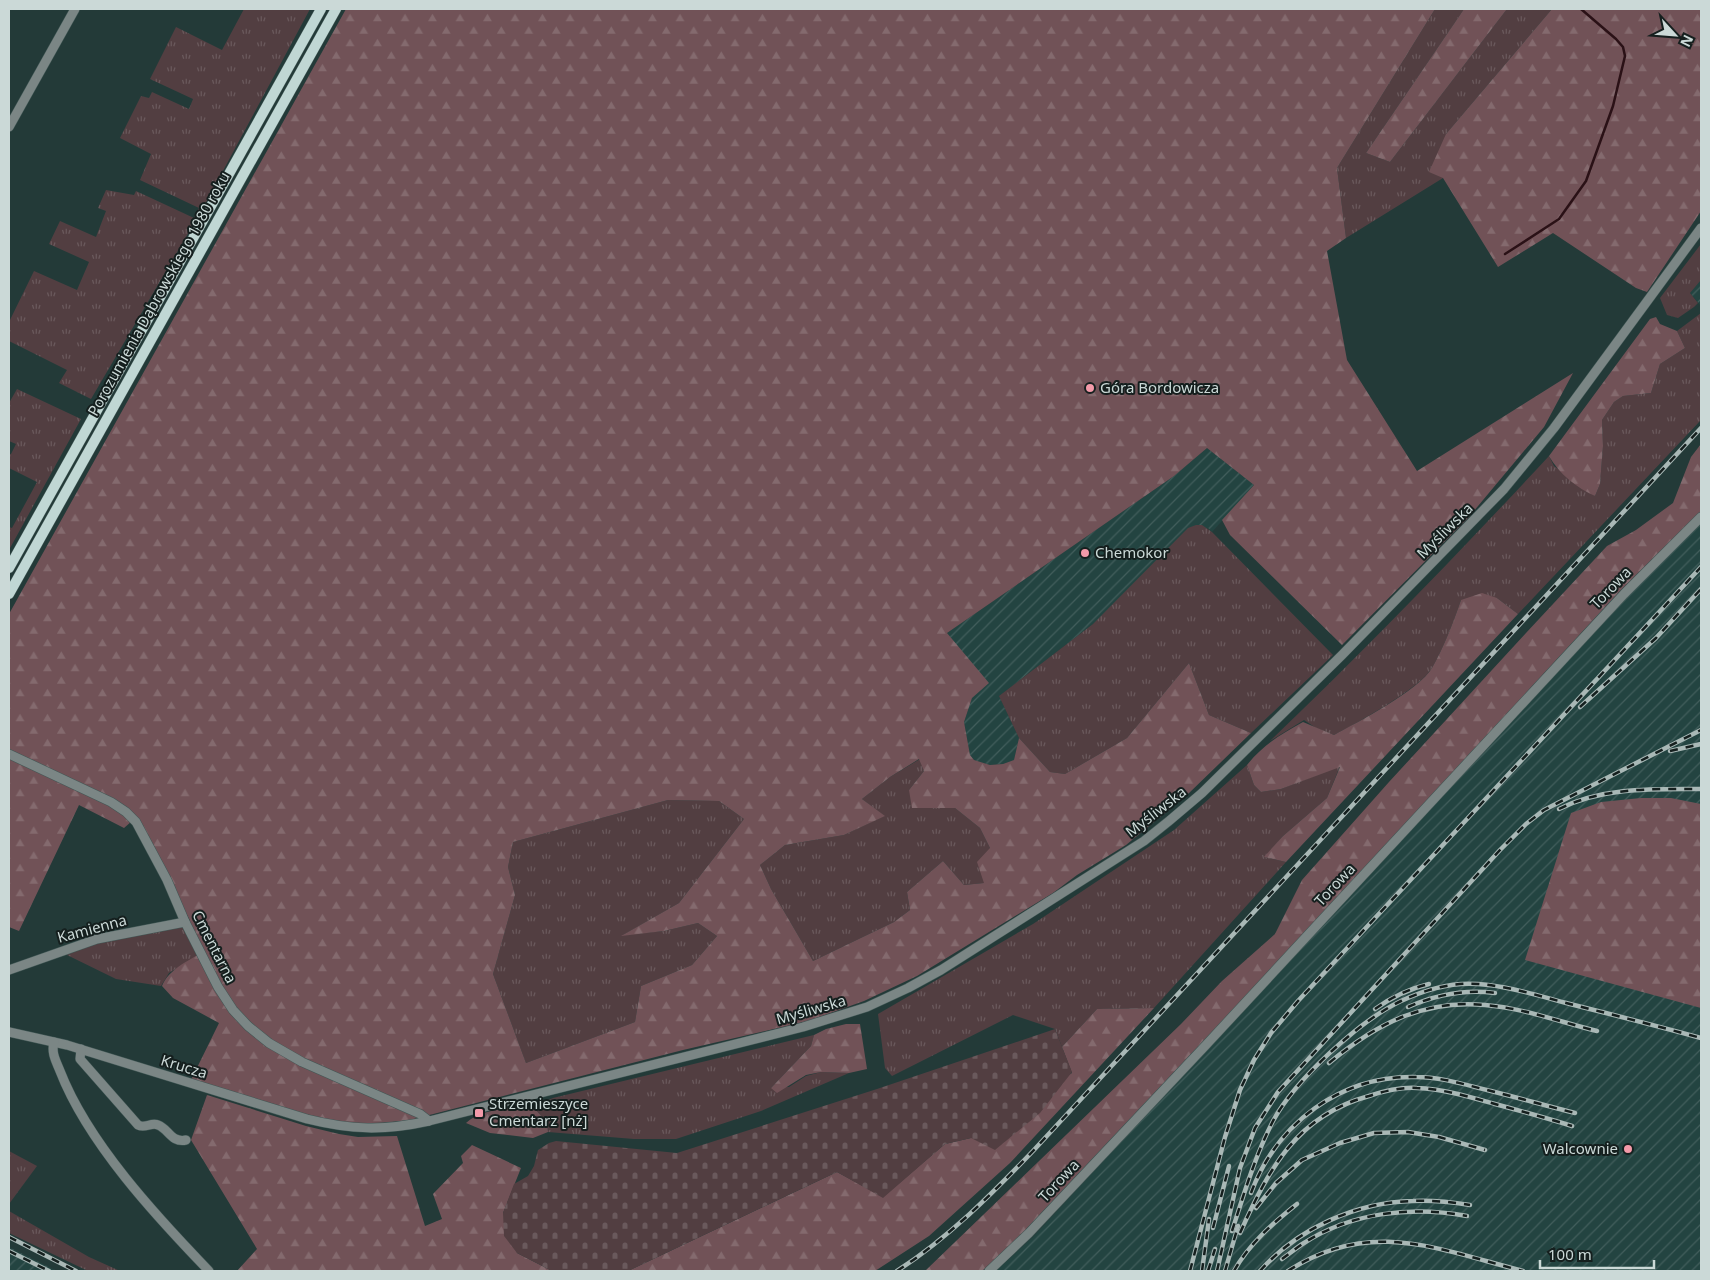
<svg xmlns="http://www.w3.org/2000/svg" width="1710" height="1280" viewBox="0 0 1710 1280" font-family="'Noto Sans',sans-serif">
  <defs>
    <pattern id="industrial-furrows" width="10" height="10" patternUnits="userSpaceOnUse" patternTransform="scale(1.25)"><rect width="10" height="10" fill="#234441"/><path d="M-1 1l2-2M0 10L10 0M9 11l2-2" fill="none" stroke="#425e5c"/></pattern>
    <pattern id="grass-tufts" width="24" height="20" patternUnits="userSpaceOnUse" patternTransform="scale(1.25)"><rect width="24" height="20" fill="#523e41"/><path d="M3 7l-1-3M5 7V3M7 7l1-3M15 17l-1-3M17 17v-4M19 17l1-3" fill="none" stroke="#6a595c"/></pattern>
    <pattern id="forest-firs" width="22" height="20" patternUnits="userSpaceOnUse" patternTransform="scale(1.25)"><rect width="22" height="20" fill="#715257"/><path d="M5 1l3.5 6h-7zM16 11l3.5 6h-7z" fill="#846a6e"/></pattern>
    <pattern id="cemetery-stones" width="16" height="16" patternUnits="userSpaceOnUse" patternTransform="scale(1.25)"><rect width="16" height="16" fill="#523e41"/><path d="M2 7V4a2 2 0 0 1 4 0v3zM10 15v-3a2 2 0 0 1 4 0v3z" fill="#6a595c"/></pattern>
  </defs>
  <rect width="100%" height="100%" fill="#233a38"/>
  <g fill="url(#industrial-furrows)">
    <path d="M1701 280V306L1690 293Z"/>
    <path d="M1207 448 1254 485 1212 532 1208 528 1093 624 999 696 1019 738 1014 760 1003 764 990 765 974 760 970 755 964 722 972 698 962 653 947 633 1174 476Z"/>
    <path d="M1701 524V1271H996L1033 1237 1649 573Z"/>
    <path d="M9 1247 57 1271H9Z"/>
  </g>
  <g fill="url(#grass-tufts)">
    <path d="M244 9H310L203 208 91 399 59 383 67 370 9 341V322L34 271 77 290 89 262 49 244 60 221 96 237 106 211 98 208 106 190 134 195 136 191 194 218 199 208 140 180 151 154 120 138 141 96 149 98 152 92 189 109 193 99 150 79 176 27 222 50Z"/>
    <path d="M1435 9H1464L1366 153 1390 162 1507 9H1552L1446 134 1443 178 1346 238 1337 168Z"/>
    <path d="M1701 244V280L1690 293 1698 303 1694 307 1678 318 1667 315 1660 298Z"/>
    <path d="M1701 313V420L1518 614 1497 598 1461 600C1453 623 1444 647 1432 668 1419 689 1357 723 1334 735L1316 728 1304 720 1270 741C1366 649 1458 554 1549 456L1554 466 1595 496 1600 484 1603 446 1602 420 1614 402 1623 396 1651 393 1660 364 1685 348 1677 331Z"/>
    <path d="M17 389 81 419 9 550V527L12 528 37 482 9 468V454H11L16 444 9 441V403Z"/>
    <path d="M1196 525H1202L1212 532 1333 655 1251 733 1209 715 1189 663 1127 738 1065 774 1050 772 1019 738 999 696 1093 624 1188 528Z"/>
    <path d="M920 759 924 771 909 790 955 808 980 828 990 848 984 883 964 885 943 861 907 892 910 910 894 922 813 961 771 889 760 865 785 845 844 835 884 816 862 799 890 777Z"/>
    <path d="M1247 765 1254 785 1261 792 1281 789 1340 766 1327 798 1283 836 1265 857 1286 862 1154 1008 1097 1009 1062 1047 1055 1029 1013 1015 892 1076 885 1068 878 1014 1033 924 1174 830Z"/>
    <path d="M668 800 719 801 744 819 679 903 623 935 664 931 698 923 717 936 692 965 641 986 635 1022 526 1063 493 974 515 895 508 867 513 842Z"/>
    <path d="M185 924 202 953 169 973 161 986 116 979 67 955V951L97 941Z"/>
    <path d="M814 1035 811 1046 771 1088 789 1087 806 1076 821 1072 849 1073 761 1111 676 1139H634L548 1132 547 1122 533 1107 553 1098Z"/>
    <path d="M9 1151 37 1166 9 1204Z"/>
    <path d="M9 1211 89 1257 120 1271H88L9 1233Z"/>
  </g>
  <g fill="url(#forest-firs)" fill-rule="evenodd">
    <path d="M346 9H1435L1337 168 1346 238 1327 251 1347 360 1417 471 1573 373 1544 427 1468 518 1342 645 1230 535 1222 520 1254 485 1207 448 1174 476 947 633 989 683 972 698 964 722 970 755 974 760 990 765 1003 764 1014 760 1019 738 1050 772 1065 774 1127 738 1189 663 1209 715 1251 733 1188 794 1126 845 1077 875 1053 893 917 976 864 1001 808 1021 683 1050 410 1120 365 1125 336 1122 307 1115 191 1080 219 1023 173 998 162 986C169 969 188 961 203 952L187 923 190 921 149 838 132 821 124 828 79 805 19 931 9 927V614ZM919 759 924 771 909 790 912 808H955L980 828 990 848 977 862 984 883 964 885 943 861 907 892 910 910 894 922 813 961 771 889 760 865 785 845 844 835 885 816 862 799 890 777ZM668 800 719 801 744 819 679 903 621 936 664 931 698 923 717 936 692 965 641 986 635 1022 526 1063 493 974 515 895 508 867 513 842Z"/>
    <path d="M1464 9H1507L1390 162 1366 153Z"/>
    <path d="M1552 9H1701V211L1647 292 1636 288 1553 233 1498 267 1443 178 1429 172 1446 134Z"/>
    <path d="M1656 317 1660 324 1677 331 1685 348 1660 364 1651 393 1623 396 1614 402 1602 420 1603 446 1600 484 1595 496C1577 488 1559 474 1549 456L1650 319Z"/>
    <path d="M1701 444V511L1620 591 1264 977 1014 1242 982 1271H925L1181 1024 1222 981 1275 934 1302 880 1389 782 1526 633 1607 546 1636 530 1673 503 1691 457Z"/>
    <path d="M1482 593 1497 598 1518 614 1286 862 1264 857 1283 836 1327 798 1340 767 1281 789 1261 792 1254 785 1247 765C1263 745 1281 734 1303 722L1334 735C1358 722 1419 690 1432 668 1444 647 1453 623 1461 600Z"/>
    <path d="M1641 798H1671L1701 804V1008L1525 960 1571 813 1601 802Z"/>
    <path d="M1154 1008 1010 1163 929 1236 875 1271H628L837 1172 883 1197 945 1144 971 1138 1072 1073 1062 1047 1097 1009Z"/>
    <path d="M846 1024H860L867 1069 849 1073 821 1072 806 1075 777 1093 771 1088 811 1046 814 1035 826 1029Z"/>
    <path d="M207 1095 306 1126 339 1134 358 1137 397 1136 425 1226 442 1219 433 1194 463 1163 461 1156 472 1145 521 1168 503 1213 517 1253 552 1271H237L257 1249 191 1140Z"/>
    <path d="M526 1106 533 1107 547 1122 548 1132 533 1138 490 1133 466 1123C479 1110 508 1108 526 1106Z"/>
  </g>
  <path fill="url(#cemetery-stones)" d="M1055 1029 1072 1072 1040 1113 995 1150 971 1138 945 1144 883 1198 837 1172 628 1271H552L517 1253 504 1236 503 1213 514 1184 528 1176 534 1166 538 1150 549 1143 556 1141 677 1153 877 1089Z"/>
  <g fill="none" stroke-linecap="round" stroke-linejoin="round">
    <path stroke="#2a1116" stroke-width="2.5" d="M1505 254 1559 219 1586 181 1613 106 1625 56 1623 47 1616 39 1581 9"/>
    <g stroke="#415755" stroke-width="10">
      <g id="minor">
        <path d="M9 127 75 9"/>
        <path d="M9 754 111 802 126 812 136 822 167 880 185 922 218 987 233 1010 248 1026 269 1043 302 1062 420 1114 429 1121"/>
        <path d="M9 970 97 939 185 922"/>
        <path d="M9 1032 67 1045 307 1119C351 1130 384 1131 429 1121L803 1027 867 1007 908 988 941 970 1144 841 1169 821 1202 793 1342 655 1504 489 1554 428 1701 228"/>
        <path d="M54 1042C51 1053 56 1061 60 1071 88 1143 156 1216 209 1271"/>
        <path d="M81 1049 80 1059 138 1125C145 1129 151 1122 158 1125 169 1129 171 1143 186 1140"/>
        <path d="M989 1271 1029 1233 1206 1045 1624 594 1701 517"/>
      </g>
    </g>
    <g stroke="#415755" stroke-width="11">
      <g id="major">
        <path d="M9 568 321 9"/>
        <path d="M9 594 336 9"/>
      </g>
    </g>
    <use href="#minor" stroke="#7b8685" stroke-width="9"/>
    <use href="#major" stroke="#c0d7d4" stroke-width="10"/>
    <g stroke="#a9b8b6" stroke-width="4.5">
      <g id="rail">
        <path d="M1580 707 1656 638 1701 589"/>
        <path d="M1670 751 1701 744"/>
        <path d="M1559 809C1603 787 1653 789 1701 789"/>
        <path d="M1408 1007C1435 995 1466 989 1495 993"/>
        <path d="M1375 1009C1392 997 1408 989 1429 984"/>
        <path d="M1329 1063C1376 1024 1424 999 1485 1005 1523 1008 1560 1022 1597 1031"/>
        <path d="M1251 1193C1277 1123 1341 1075 1416 1077 1442 1077 1466 1085 1491 1091 1519 1098 1547 1106 1575 1113"/>
        <path d="M1256 1208 1276 1183 1302 1160 1340 1143 1374 1133 1408 1132 1439 1137 1485 1150"/>
        <path d="M1213 1228 1229 1166"/>
        <path d="M1232 1231C1244 1194 1255 1156 1273 1121 1295 1080 1359 1021 1401 1001 1424 990 1452 982 1478 984 1509 986 1539 996 1570 1004 1614 1015 1657 1026 1701 1038"/>
        <path d="M1240 1233C1269 1169 1296 1116 1369 1096 1384 1091 1402 1087 1417 1088 1444 1089 1470 1097 1495 1104 1521 1111 1546 1118 1572 1126"/>
        <path d="M9 1237 76 1271"/>
        <path d="M9 1251 49 1271"/>
        <path d="M1282 1259C1289 1254 1296 1248 1304 1243 1352 1212 1412 1206 1467 1216"/>
        <path d="M897 1271C948 1238 991 1195 1033 1151L1701 428"/>
        <path d="M1190 1271 1225 1137 1240 1090 1254 1060 1271 1033 1298 1001 1701 567"/>
        <path d="M1202 1271 1209 1219"/>
        <path d="M1208 1271 1215 1249"/>
        <path d="M1217 1271 1240 1168 1255 1128 1278 1092 1500 850 1526 824 1544 810 1701 730"/>
        <path d="M1225 1271 1238 1226"/>
        <path d="M1234 1271C1249 1244 1273 1223 1297 1204"/>
        <path d="M1260 1271C1297 1229 1356 1202 1413 1201 1432 1200 1451 1202 1470 1205"/>
        <path d="M1288 1271C1370 1218 1437 1249 1523 1271"/>
      </g>
    </g>
    <use href="#rail" stroke="#151f1e" stroke-width="2.5" stroke-dasharray="8" stroke-linecap="butt"/>
  </g>
  <g fill="#f39aa9" stroke="#151f1e" stroke-width="2">
    <circle cx="1090" cy="388" r="5"/>
    <circle cx="1085" cy="553" r="5"/>
    <rect x="474" y="1108" width="10" height="10" rx="2.5"/>
    <circle cx="1628" cy="1149" r="5"/>
  </g>
  <g text-anchor="middle" stroke-width="4" stroke-linejoin="round" paint-order="stroke">
    <g font-size="15" fill="#cbd9d7" stroke="#151f1e">
      <text transform="translate(159 294) rotate(-61)" y="5">Porozumienia Dąbrowskiego 1980 roku</text>
      <text transform="translate(1445 531) rotate(-45)" y="5">Myśliwska</text>
      <text transform="translate(1611 588) rotate(-46)" y="5">Torowa</text>
      <text transform="translate(1156 812) rotate(-38)" y="5">Myśliwska</text>
      <text transform="translate(1335 885) rotate(-47)" y="5">Torowa</text>
      <text transform="translate(92 929) rotate(-15)" y="5">Kamienna</text>
      <text transform="translate(214 947) rotate(63)" y="5">Cmentarna</text>
      <text transform="translate(811 1010) rotate(-16)" y="5">Myśliwska</text>
      <text transform="translate(184 1067) rotate(17)" y="5">Krucza</text>
      <text transform="translate(1059 1181) rotate(-47)" y="5">Torowa</text>
    </g>
    <g font-size="15" fill="#cbd9d7" stroke="#151f1e" text-anchor="start">
      <text x="1100" y="393">Góra Bordowicza</text>
      <text x="1095" y="558">Chemokor</text>
      <text x="489" y="1109">Strzemieszyce<tspan x="489" dy="17">Cmentarz [nż]</tspan></text>
      <text x="1618" y="1154" text-anchor="end">Walcownie</text>
    </g>
  </g>
  <rect width="1710" height="1280" fill="none" stroke="#cbd9d7" stroke-width="20"/>
  <g transform="translate(1675 35) rotate(116)" stroke="#151f1e" stroke-width="4" paint-order="stroke">
  <path d="M0-4L9 19L0 12L-9 19Z" fill="#cbd9d7"/>
  <text y="-8" font-size="14" font-weight="bold" text-anchor="middle" fill="#cbd9d7">N</text>
  </g>
  <path d="M1540 1260v8h114v-8" fill="none" stroke="#cbd9d7" stroke-width="2.5"/>
  <text x="1548" y="1260" font-size="15" fill="#cbd9d7" stroke="#151f1e" stroke-width="4" paint-order="stroke">100 m</text>
</svg>
